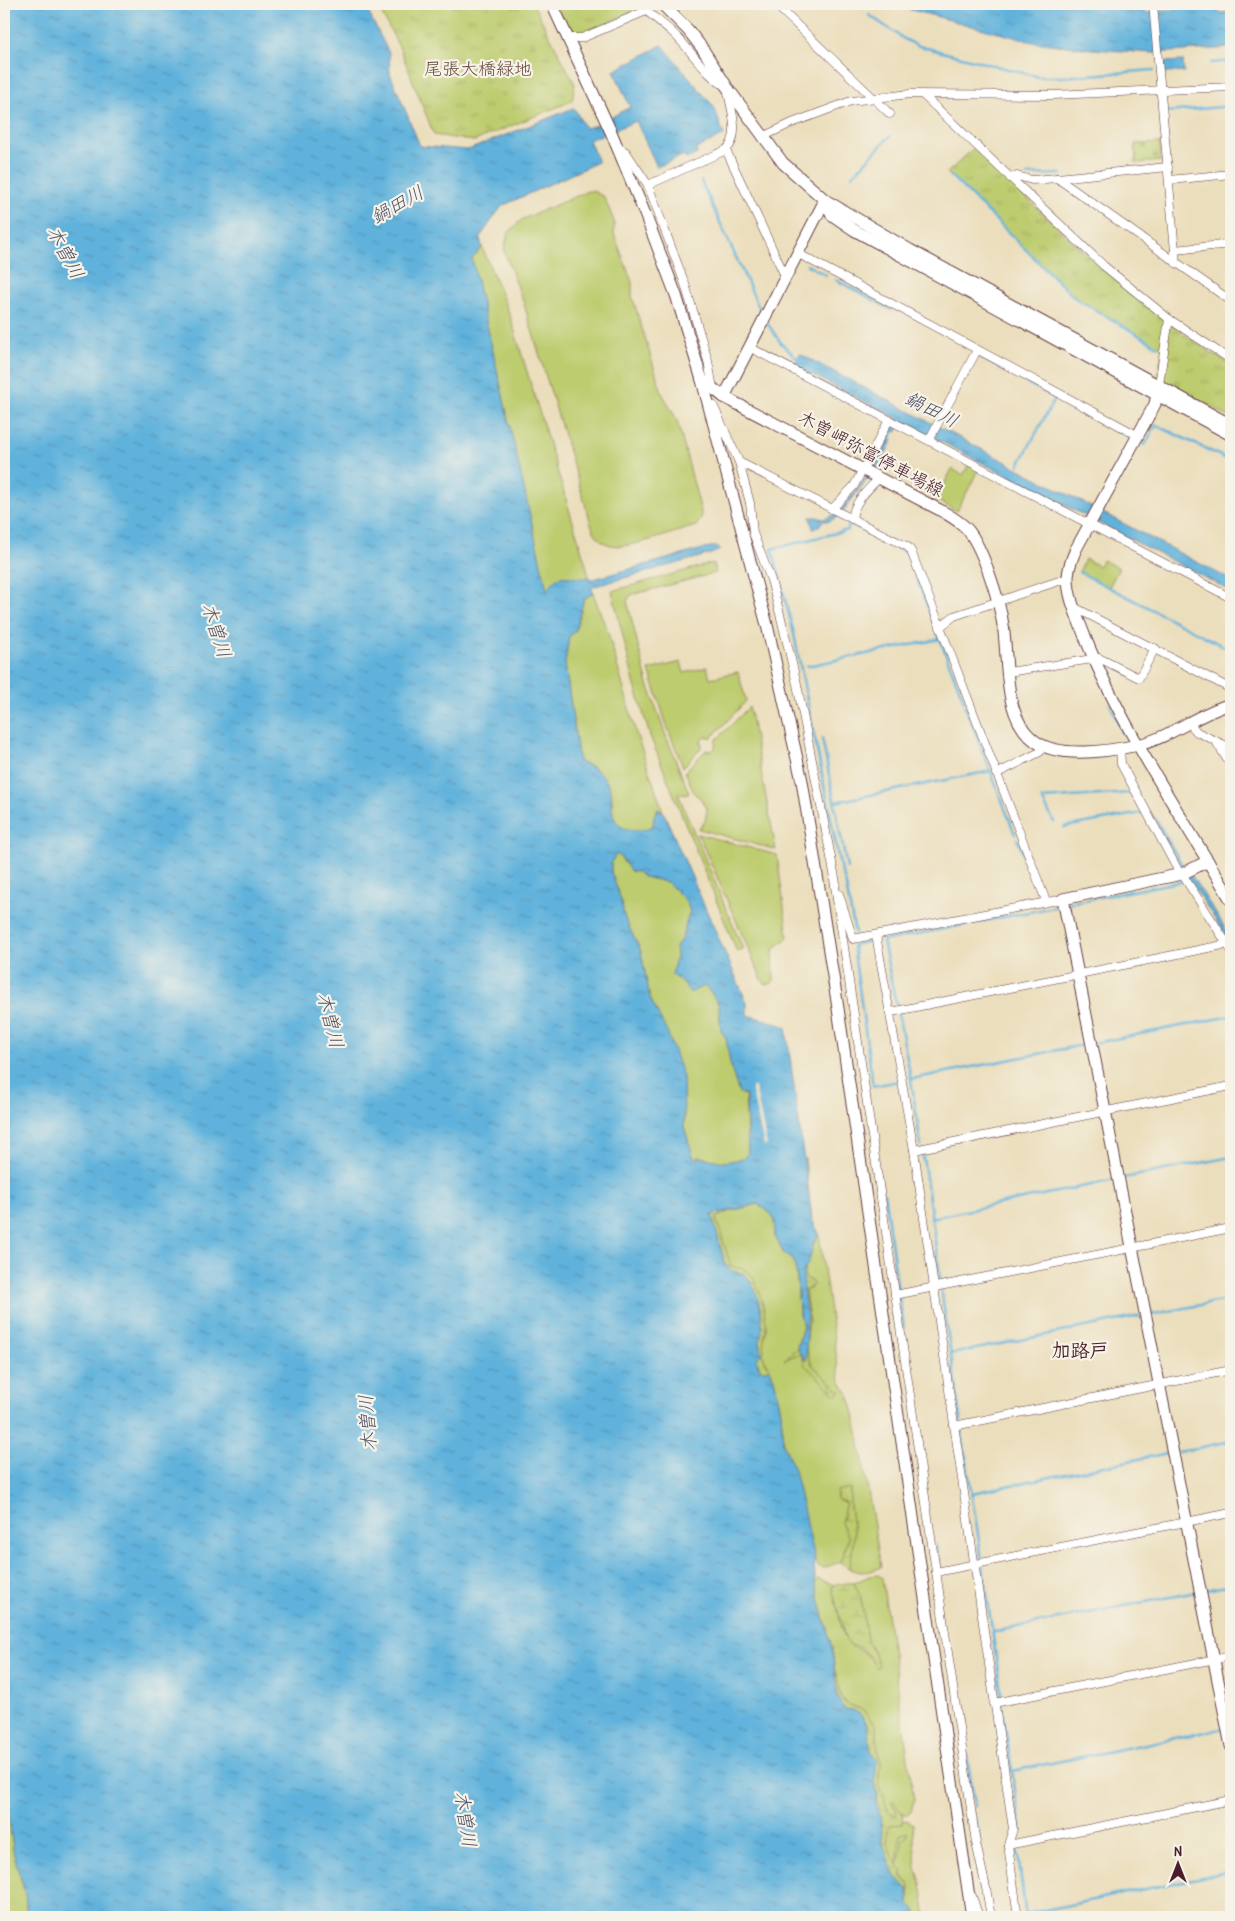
<svg xmlns="http://www.w3.org/2000/svg" width="1235" height="1921" viewBox="0 0 1235 1921" font-family="'Patrick Hand','Klee One',sans-serif">
  <defs>
    <pattern id="wetland-marsh" width="20" height="14" patternUnits="userSpaceOnUse" patternTransform="scale(1.25)"><rect width="20" height="14" fill="#bdcc6e"/><path d="M1 5h8M5 5V1M11 12h8M15 12V8" fill="none" stroke="#a4af5f"/></pattern>
    <pattern id="cemetery-stones" width="16" height="16" patternUnits="userSpaceOnUse" patternTransform="scale(1.25)"><rect width="16" height="16" fill="#bdcc6e"/><path d="M2 7V4a2 2 0 0 1 4 0v3zM10 15v-3a2 2 0 0 1 4 0v3z" fill="#a4af5f"/></pattern>
    <pattern id="park-tufts" width="24" height="20" patternUnits="userSpaceOnUse" patternTransform="scale(1.25)"><rect width="24" height="20" fill="#bdcc6e"/><path d="M3 7l-1-3M5 7V3M7 7l1-3M15 17l-1-3M17 17v-4M19 17l1-3" fill="none" stroke="#a4af5f"/></pattern>
    <pattern id="water-ripples" width="26" height="14" patternUnits="userSpaceOnUse" patternTransform="scale(1.25)"><rect width="26" height="14" fill="#61b2dc"/><path d="M2 4q2-2 4 0t4 0M15 11q2-2 4 0t4 0" fill="none" stroke="#5290b3"/></pattern>
  </defs>
  <rect width="100%" height="100%" fill="#f7f3e8"/>
  <filter id="ink" filterUnits="userSpaceOnUse"><feTurbulence type="fractalNoise" baseFrequency=".02" numOctaves="2"/><feDisplacementMap in="SourceGraphic" scale="10" xChannelSelector="R" yChannelSelector="G"/><feConvolveMatrix kernelMatrix="1 2 1 2 8 2 1 2 1" color-interpolation-filters="sRGB"/></filter>
  <filter id="wash" filterUnits="userSpaceOnUse"><feTurbulence type="fractalNoise" baseFrequency=".0096" numOctaves="4" result="noise"/><feDisplacementMap in="SourceGraphic" scale="20" xChannelSelector="R" yChannelSelector="G"/><feGaussianBlur stdDeviation="1.12" result="paint"/><feColorMatrix in="noise" values="0 0 0 0 0 0 0 0 0 0 0 0 0 0 0 0 0 1.4 0 .05"/><feComposite in="paint" operator="in"/></filter>
  <g filter="url(#wash)">
    <rect width="100%" height="100%" fill="#ebdebc"/>
    <g fill="#bdcc6e" stroke="#84764c">
      <path d="M588 191H593L604 197 614 221V234L632 282V296L662 393 677 420 701 511V519L696 526C677 531 628 550 611 545 602 543 598 538 593 530L523 301 504 251 508 233 521 220Z"/>
      <path d="M482 247 510 316 587 568 589 577C567 584 567 565 547 591L472 259Z"/>
      <path d="M969 464 979 469 957 511 936 500 952 469 963 475Z"/>
      <path d="M1085 559 1099 566 1102 560 1119 568 1109 587 1079 572Z"/>
      <path d="M713 563 716 573 631 595 627 601 647 681 664 731 689 793 678 794 743 949 737 952 650 736 634 682 612 591Z"/>
      <path d="M593 593 608 633 637 736 663 811 657 809 654 816 653 826 640 832 624 829 614 820 612 809V793L593 767 579 762 565 664 569 636 575 631 584 599Z"/>
      <path d="M681 662 684 673 707 667 710 678 738 672 746 701 712 737H705L701 741 702 747 683 767 668 729 649 670Z"/>
      <path d="M749 707 776 850 699 829 705 821 707 809 700 798 694 793 685 771 706 750 711 751 715 748 716 740Z"/>
      <path d="M698 834 777 855 788 937 773 950 774 981 771 984H765L762 980Z"/>
      <path d="M616 854 621 857 624 863 644 877 667 882 686 901 690 911 681 940 676 947V957L672 975 685 984 689 993 704 986 710 991 719 1005 721 1031 726 1038 731 1068 739 1093 745 1095 748 1153 743 1159 724 1162 700 1157 694 1159 684 1127 683 1077 650 998 641 952 625 919 620 897 611 872V863Z"/>
      <path d="M758 1204 769 1212 775 1219V1236L784 1254 793 1258 797 1277 799 1310 803 1326 797 1348 784 1360 798 1354H801L805 1365 840 1391 813 1366 809 1359 806 1345 809 1320 805 1291 811 1288V1281L803 1276C803 1270 814 1240 819 1234L840 1381 850 1397 858 1432 881 1567C870 1572 861 1574 850 1569L854 1533 850 1508V1489L837 1491V1499L846 1503 844 1513 849 1538 840 1562 824 1568 818 1567 814 1556 793 1466 783 1443 781 1412 772 1373 762 1354 764 1351 762 1344 766 1331 765 1317 731 1267 716 1218 727 1212Z"/>
      <path d="M878 1575 882 1578 914 1800 911 1812 906 1816 892 1802 897 1812 896 1815 889 1813 879 1786 881 1762 878 1753 876 1727 863 1710 845 1703 840 1696 837 1676 835 1672 832 1648 815 1583 818 1579 834 1585 832 1588 844 1636 850 1646C864 1649 866 1657 878 1662L867 1640 861 1598 854 1583 869 1576Z"/>
      <path d="M4 1752 9 1781 8 1811 14 1855 25 1893 27 1917H11L4 1907Z"/>
      <path d="M907 1820 913 1824 916 1867 921 1883 926 1917H911L914 1910 909 1904 910 1886C901 1876 884 1846 886 1832 887 1829 888 1827 890 1825L902 1824V1821Z"/>
    </g>
    <g fill="url(#wetland-marsh)" stroke="#84764c">
      <path d="M805 1158 812 1220 819 1234C814 1240 803 1269 804 1276L814 1284 805 1291 809 1320 806 1345 809 1358 813 1366 840 1391 837 1396 811 1371 805 1365 801 1354H797L784 1360 797 1348 803 1326 799 1310 797 1277 793 1258 784 1254 775 1236 774 1219 769 1212 758 1204 727 1212 716 1218 731 1267C735 1267 742 1268 746 1270 759 1278 766 1314 766 1328 765 1337 762 1343 764 1351L762 1354 774 1378 781 1412 783 1443 789 1458 784 1451 731 1271 725 1264 710 1208Z"/>
      <path d="M850 1488V1508L854 1533 850 1569 840 1562 849 1538 841 1522 846 1503 837 1499V1491Z"/>
      <path d="M847 1583H854L861 1598 867 1640 878 1662 879 1666 877 1668C874 1663 866 1651 861 1648 855 1645 851 1647 846 1641L832 1588 834 1585Z"/>
      <path d="M835 1672 837 1676 840 1696 845 1703 863 1710 876 1727 878 1753 881 1762 879 1786 889 1813 896 1815 897 1812 891 1801H893L903 1814 902 1824 890 1825C884 1837 889 1852 897 1864L900 1835 907 1832 908 1836 903 1839 898 1867 902 1869V1876L910 1886C905 1898 908 1906 917 1912L911 1917 904 1916 893 1873 883 1844 880 1815 876 1802 877 1793 867 1756 837 1698Z"/>
    </g>
    <path fill="url(#cemetery-stones)" stroke="#84764c" d="M1160 143 1161 161 1136 163 1135 144Z"/>
    <g fill="url(#park-tufts)" stroke="#84764c">
      <path d="M377 4H533L575 84 572 101 474 141 434 135 401 51Z"/>
      <path d="M555 4H633L638 9 581 35 570 34Z"/>
      <path d="M974 148C1055 224 1134 307 1231 365V418L1157 376 1163 349 1075 298 947 173Z"/>
    </g>
    <g fill="url(#water-ripples)" stroke="#566884" fill-rule="evenodd">
      <path d="M4 4H364L389 53 390 73 420 146 468 150 574 108 585 128 597 125 630 107 614 71 662 45 714 107 724 135 696 149 697 154 686 159 684 155 657 167 636 121 589 140 598 162 502 206 480 237 482 247 472 259 547 590C550 587 552 583 555 580 564 572 578 581 589 577L590 580 710 547H718L720 550 711 554 592 587 593 593 584 599 575 631 569 636 565 664 579 762C590 766 601 771 607 782 616 797 605 822 627 829 638 832 643 830 653 826L654 816 657 809 663 811 747 1003V1015C761 1018 773 1022 786 1027L812 1220 819 1234 814 1241 809 1261 803 1272 804 1297 807 1317 806 1361 797 1348 803 1326 799 1310 797 1277 793 1258 784 1254 775 1236 774 1219 769 1212 758 1204 712 1215 725 1264 731 1271C737 1272 742 1272 746 1276 756 1285 762 1310 762 1324 763 1336 757 1341 762 1354 755 1358 757 1362 759 1368L763 1370 769 1369 774 1378 781 1412 783 1443 793 1466 814 1554 815 1583 832 1648 837 1697 844 1709 854 1710 861 1715 867 1725 871 1751 877 1760 874 1784 877 1793 876 1802 880 1815 883 1844 893 1873 908 1889C909 1904 907 1903 917 1912L905 1916V1917H27L25 1893 14 1855 8 1811 9 1781 4 1752ZM616 854 621 857 630 871 637 872 644 877 667 882 686 901 690 911 681 940 676 947V957L672 975 685 984 689 993 704 986 710 991 719 1005 721 1031 726 1038 731 1068 739 1093 746 1095 748 1153 743 1159 724 1162 700 1157 694 1159 684 1127 683 1077 668 1034 650 998 641 952 625 919 620 897 611 872V863Z"/>
      <path d="M889 4H1081L1152 13 1202 4 1221 13 1231 12V48L1153 53 1092 49 1033 42Z"/>
      <path d="M1183 61 1184 72 1165 73 1164 62Z"/>
      <path d="M800 354 1231 580V591L903 422 896 432 891 430 897 418 793 365Z"/>
      <path d="M887 436 893 439 882 460 840 515 830 521H823L818 527 813 529 810 517H816L824 519 837 514 865 479 876 462V455Z"/>
      <path d="M1183 868 1191 875 1231 937V943L1189 880Z"/>
    </g>
    <path fill="#ebdebc" d="M751 1087H755L767 1145 764 1146Z"/>
    <g fill="none" stroke-linecap="round" stroke-linejoin="round">
      <g stroke="#61b2dc" stroke-width="2.5">
        <path d="M869 15 904 39 919 46 1039 77H1062L1154 70"/>
        <path d="M1211 63 1231 61"/>
        <path d="M1167 112 1231 106"/>
        <path d="M1026 175 1061 174"/>
        <path d="M852 176 890 136"/>
        <path d="M951 176 1075 298 1157 346"/>
        <path d="M701 181 762 314"/>
        <path d="M807 265 826 275"/>
        <path d="M836 280 892 310"/>
        <path d="M767 323 781 343 799 360"/>
        <path d="M979 357 1128 437"/>
        <path d="M889 439 895 429"/>
        <path d="M1142 443 1145 445 1156 425 1231 461"/>
        <path d="M1019 465 1055 398"/>
        <path d="M1079 572 1231 650"/>
        <path d="M915 575 964 701"/>
        <path d="M1065 601 1069 610"/>
        <path d="M807 666 940 639"/>
        <path d="M1110 704 1123 734"/>
        <path d="M965 706 1015 834"/>
        <path d="M822 738 847 868"/>
        <path d="M835 802 991 771"/>
        <path d="M1155 819 1185 870"/>
        <path d="M1054 822 1042 799 1131 793"/>
        <path d="M1064 827 1142 813"/>
        <path d="M1017 839 1040 896"/>
        <path d="M1069 903 1184 881"/>
        <path d="M855 933 845 880 841 870 794 634 772 549 848 530 849 523 907 553 913 569"/>
        <path d="M872 941 853 945 873 1086 899 1081"/>
        <path d="M897 1008 883 941 1059 906"/>
        <path d="M898 1013 911 1079 921 1146"/>
        <path d="M1095 1043 1231 1016"/>
        <path d="M912 1079 1088 1044"/>
        <path d="M922 1150 941 1283"/>
        <path d="M1124 1178 1231 1157"/>
        <path d="M884 1193 898 1290"/>
        <path d="M931 1218 1115 1180"/>
        <path d="M941 1289 961 1421"/>
        <path d="M899 1297 904 1328"/>
        <path d="M1149 1315 1231 1299"/>
        <path d="M905 1335 911 1373"/>
        <path d="M951 1354 1140 1316"/>
        <path d="M961 1426 982 1560"/>
        <path d="M1178 1452 1231 1441"/>
        <path d="M972 1493 1168 1453"/>
        <path d="M936 1545 939 1566"/>
        <path d="M983 1567 1002 1699"/>
        <path d="M1205 1590 1231 1585"/>
        <path d="M992 1632 1196 1592"/>
        <path d="M1002 1705 1021 1829 1014 1841"/>
        <path d="M965 1745 975 1806"/>
        <path d="M1012 1771 1225 1728"/>
        <path d="M976 1818 979 1839"/>
        <path d="M1016 1846 1018 1855 1026 1917"/>
        <path d="M1026 1914 1231 1871"/>
      </g>
    </g>
  </g>
  <g filter="url(#ink)">
    <g fill="none" stroke-linecap="round" stroke-linejoin="round">
      <g stroke="#623c41" stroke-width="9">
        <g id="street">
          <path d="M639 4C649 14 661 22 672 32 691 49 706 77 727 87 730 106 742 136 726 150L648 185"/>
          <path d="M775 4 890 114"/>
          <path d="M1153 4 1176 263"/>
          <path d="M569 38H582L646 11"/>
          <path d="M923 95 1104 266 1169 319 1231 360"/>
          <path d="M762 137 792 123 851 101 910 94 1053 95 1231 87"/>
          <path d="M617 147 626 152 648 185 685 284 708 361 713 388"/>
          <path d="M726 150 786 278"/>
          <path d="M1010 178 1017 176 1032 180 1057 178 1231 301"/>
          <path d="M1057 178 1168 167"/>
          <path d="M1169 180 1231 174"/>
          <path d="M1175 250 1231 244"/>
          <path d="M797 253 1137 435"/>
          <path d="M749 347 1231 598"/>
          <path d="M1159 384 1169 319"/>
          <path d="M713 405 739 462 750 503 753 533 771 580 781 618 797 684 836 883"/>
          <path d="M929 440 977 350"/>
          <path d="M739 462 908 547 911 551 1046 901"/>
          <path d="M832 509 854 486 889 420"/>
          <path d="M852 519C854 501 867 491 879 478"/>
          <path d="M1074 607 1231 689"/>
          <path d="M940 627 954 616 1068 578"/>
          <path d="M1008 672 1099 658 1139 678 1155 648"/>
          <path d="M1189 723 1197 732 1231 748"/>
          <path d="M1217 743 1231 766"/>
          <path d="M1120 747 1121 764 1180 874"/>
          <path d="M996 774 1040 752 1042 746"/>
          <path d="M1182 874 1231 950"/>
          <path d="M834 879 976 1843 986 1888 991 1917"/>
          <path d="M839 894 853 939 1063 899"/>
          <path d="M876 935 914 1150 1013 1829 1008 1845 1018 1917"/>
          <path d="M891 1012 1228 944"/>
          <path d="M914 1150 1231 1086"/>
          <path d="M895 1295 1231 1228"/>
          <path d="M954 1426 1231 1370"/>
          <path d="M936 1572 1231 1513"/>
          <path d="M994 1703 1231 1656"/>
          <path d="M1008 1845 1231 1800"/>
          <path d="M972 1896 979 1917"/>
        </g>
      </g>
      <g stroke="#623c41" stroke-width="13">
        <g id="secondary">
          <path d="M552 4 611 132 645 214 676 295 702 380 767 625 802 781 836 995 972 1917"/>
          <path d="M662 4 688 30 702 48 727 87 783 163 825 200 910 250 1231 425"/>
          <path d="M825 200 832 215 854 230 1231 435"/>
          <path d="M702 380 724 397 940 510C950 516 960 521 968 530 983 549 999 599 1003 625 1009 661 1002 717 1035 741 1059 759 1110 751 1138 745 1172 737 1198 713 1231 704"/>
          <path d="M1159 384 1155 404 1076 549C1072 558 1068 568 1068 578 1068 598 1078 618 1085 637 1122 730 1181 814 1231 900"/>
          <path d="M724 397 825 200"/>
          <path d="M1208 861 1182 874 1063 899 1231 1746"/>
        </g>
      </g>
      <use href="#street" stroke="#fff" stroke-width="8"/>
      <use href="#secondary" stroke="#fff" stroke-width="11"/>
    </g>
  </g>
  <g text-anchor="middle" stroke-width="4.5" stroke-linejoin="round" paint-order="stroke">
    <g font-size="18" fill="#674a3c" stroke="#f7f3e8">
      <text x="478" y="75">尾張大橋緑地</text>
    </g>
    <g font-size="18" fill="#4a1f2b" stroke="#f7f3e8">
      <text transform="translate(871 454) rotate(28)" y="6">木曽岬弥富停車場線</text>
    </g>
    <g font-size="19" font-style="italic" fill="#525269" stroke="#f7f3e8">
      <text transform="translate(397 204) rotate(-29)" y="7">鍋田川</text>
      <text transform="translate(66 252) rotate(62)" y="7">木曽川</text>
      <text transform="translate(932 409) rotate(27)" y="7">鍋田川</text>
      <text transform="translate(217 630) rotate(72)" y="7">木曽川</text>
      <text transform="translate(331 1020) rotate(76)" y="7">木曽川</text>
      <text transform="translate(367 1423) rotate(-94)" y="7">木曽川</text>
      <text transform="translate(466 1819) rotate(81)" y="7">木曽川</text>
    </g>
    <g font-size="19" font-weight="bold" fill="#4a1f2b" stroke="#f7f3e8">
      <text x="1080" y="1357">加路戸</text>
    </g>
  </g>
  <rect width="1235" height="1921" fill="none" stroke="#f7f3e8" stroke-width="20"/>
  <g transform="translate(1178 1864)" stroke="#f7f3e8" stroke-width="4" paint-order="stroke">
  <path d="M0-4L9 19L0 12L-9 19Z" fill="#4a1f2b"/>
  <text y="-8" font-size="14" font-weight="bold" text-anchor="middle" fill="#4a1f2b">N</text>
  </g>
</svg>
